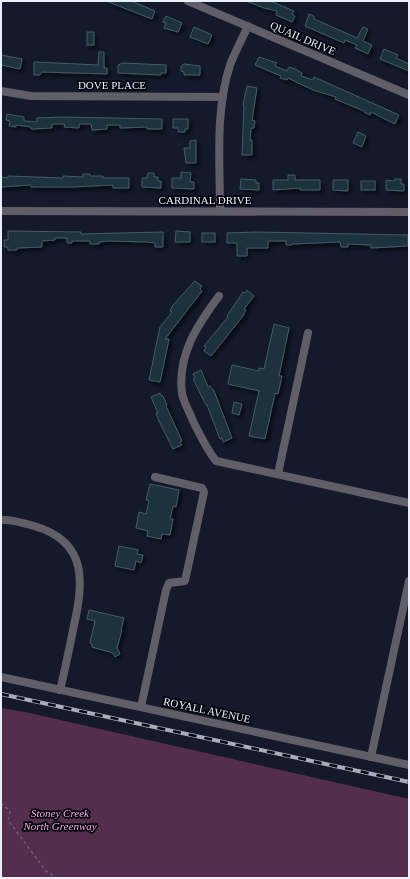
<svg xmlns="http://www.w3.org/2000/svg" width="410" height="879" viewBox="0 0 410 879" font-family="'Times New Roman',serif">
  <defs>
    <filter id="shadow"><feDropShadow dx="3" dy="3" stdDeviation="2" flood-color="#0009"/></filter>
  </defs>
  <rect width="100%" height="100%" fill="#141a2c"/>
  <path fill="#542e4c" d="M1 708 25 712 409 799V878H1Z"/>
  <g fill="#1a303d" stroke="#445b6a" filter="url(#shadow)">
    <path d="M106 1H131L155 11 152 19Z"/>
    <path d="M246 1H270L294 11 292 14 295 16 292 22 276 15 277 11 264 8Z"/>
    <path d="M309 14 314 16V19L357 38 363 27 368 29 363 41 372 45 368 54 355 48 357 45 345 40 344 43 305 26Z"/>
    <path d="M166 16 182 23 178 32 164 28 166 23 163 22Z"/>
    <path d="M194 27 212 35 208 44 190 37Z"/>
    <rect x="87" y="32" width="7" height="13"/>
    <path d="M384 49 398 55 396 58 409 64V71L380 59Z"/>
    <path d="M99 52H104V68H107V74L42 72 40 75H34V62L98 65Z"/>
    <path d="M1 55 22 59 20 69 1 65Z"/>
    <path d="M259 57 277 63 275 66 287 71 289 67 295 69 302 73 301 76 313 80 314 77 323 81 399 115 395 124 371 112 370 115 364 112V111L335 99 336 97 313 90 288 78 287 80 280 78 281 76 255 65Z"/>
    <path d="M123 63 166 65V73H161V75L118 73V65Z"/>
    <path d="M184 64 200 66V75H184V72L181 71V66Z"/>
    <path d="M247 86 257 88 252 120 255 121 254 128H251L250 140H252V155H242L244 106 243 105Z"/>
    <path d="M7 114 24 117V121L37 122V118L61 117 162 119V129H147V127L120 128V125H107V129L92 130 91 124H79V128L64 127 65 124H52V128L31 129V127L16 125V127L9 126 10 121 6 120Z"/>
    <path d="M173 119H188V129H185V132H178V128H173Z"/>
    <path d="M358 132 366 136 362 147 353 143Z"/>
    <path d="M196 140V163H186L184 148H190V141Z"/>
    <path d="M181 172 191 173 190 182H194V189L172 188V178H181Z"/>
    <path d="M148 173H154V177H158V181H161V188L142 187V178H147Z"/>
    <path d="M83 174H90V176H103V178H129V188H113V185L72 187H31L30 185 1 187V177L8 178V176L63 178V176L83 177Z"/>
    <path d="M288 175H295V180H320V190H300V188L273 190V180H288Z"/>
    <path d="M241 179 256 180V183H259V190L240 189Z"/>
    <path d="M395 179H401V184H404V191L386 190V180L395 181Z"/>
    <path d="M333 180H348V191L333 190Z"/>
    <rect x="361" y="181" width="14" height="9"/>
    <path d="M8 231 81 232V234L163 232V247H155V243L148 242 108 241 100 242 99 244H90V241H72V243H67V238H55V240L42 241V247L17 248V250H8V247H4V240H8Z"/>
    <path d="M176 231 190 232V242H175Z"/>
    <path d="M256 232 408 235V246L371 248V245L348 244V247H341L340 242 292 244V245H286V241H268V248H247V256H237V243H227V233Z"/>
    <rect x="202" y="233" width="13" height="9"/>
    <path d="M195 281 202 286 200 289 202 291 165 339H169L160 382 149 380 160 327 172 312 170 311 173 305Z"/>
    <path d="M247 290 254 296 244 309 246 310 243 316 211 356 204 351 206 347 204 346 228 317 227 316 243 292 245 293Z"/>
    <path d="M274 324 289 328 279 376H282L278 394 275 393 265 439 249 436 259 391 228 384 232 365 259 371V368L264 369Z"/>
    <path d="M201 370 208 387 210 386 214 391 232 438 223 442 222 438 220 439 207 405H206L193 379 195 378 193 374Z"/>
    <path d="M160 393 161 396H163L167 405 166 406 182 441 180 442 182 445 173 449 158 419 156 413H158L151 397Z"/>
    <path d="M234 402 242 404 239 415 232 413Z"/>
    <path d="M150 484 179 490 176 507 173 506 170 519H173L170 535 162 534 161 539 147 536 148 531 136 528 139 512 146 514 149 501 146 500Z"/>
    <path d="M119 546 138 550 137 554 143 555 141 563 136 561 134 570 115 566Z"/>
    <path d="M89 610 124 618 121 630H122L117 648 120 654 115 657 113 653 92 647V644L90 643 95 621 87 619Z"/>
  </g>
  <g fill="none" stroke-linecap="round" stroke-linejoin="round">
    <path stroke="#606575" stroke-width="1.5" stroke-dasharray="3 3" stroke-linecap="butt" d="M1 803 10 811 8 820 46 871 57 878"/>
    <g stroke="#625e68" stroke-width="8">
      <path d="M188 1 409 95"/>
      <path d="M1 91 31 96 223 97"/>
      <path d="M1 211 409 212"/>
      <path d="M220 211C220 163 215 111 230 65 235 52 242 39 248 26"/>
      <path d="M219 296C198 324 177 355 182 393 183 402 190 412 193 421 200 435 206 448 216 461L409 503"/>
      <path d="M278 474 308 333"/>
      <path d="M1 520C12 519 24 523 34 526 90 542 83 585 73 630 69 650 65 670 60 690"/>
      <path d="M1 677 409 765"/>
      <path d="M141 707 166 590 169 583 185 581 204 492 202 488 155 477"/>
      <path d="M371 757 409 581"/>
    </g>
    <g stroke="#a9aebd" stroke-width="4">
      <path id="rail" d="M1 694 409 782"/>
    </g>
    <use href="#rail" stroke="#04050c" stroke-width="2.5" stroke-dasharray="8" stroke-linecap="butt"/>
  </g>
  <g text-anchor="middle" stroke-width="3.5" stroke-linejoin="round" paint-order="stroke">
    <g font-size="11" fill="#eaeffc" stroke="#04050c">
      <text transform="translate(303 38) rotate(23)" y="4">QUAIL DRIVE</text>
      <text x="112" y="89">DOVE PLACE</text>
      <text x="205" y="204">CARDINAL DRIVE</text>
      <text transform="translate(207 710) rotate(12)" y="4">ROYALL AVENUE</text>
    </g>
    <g font-size="11" font-style="italic" fill="#f5ade4" stroke="#04050c">
      <text x="60" y="817">Stoney Creek<tspan x="60" dy="13">North Greenway</tspan></text>
    </g>
  </g>
  <rect width="410" height="879" fill="none" stroke="#eaeffc" stroke-width="4"/>
</svg>
